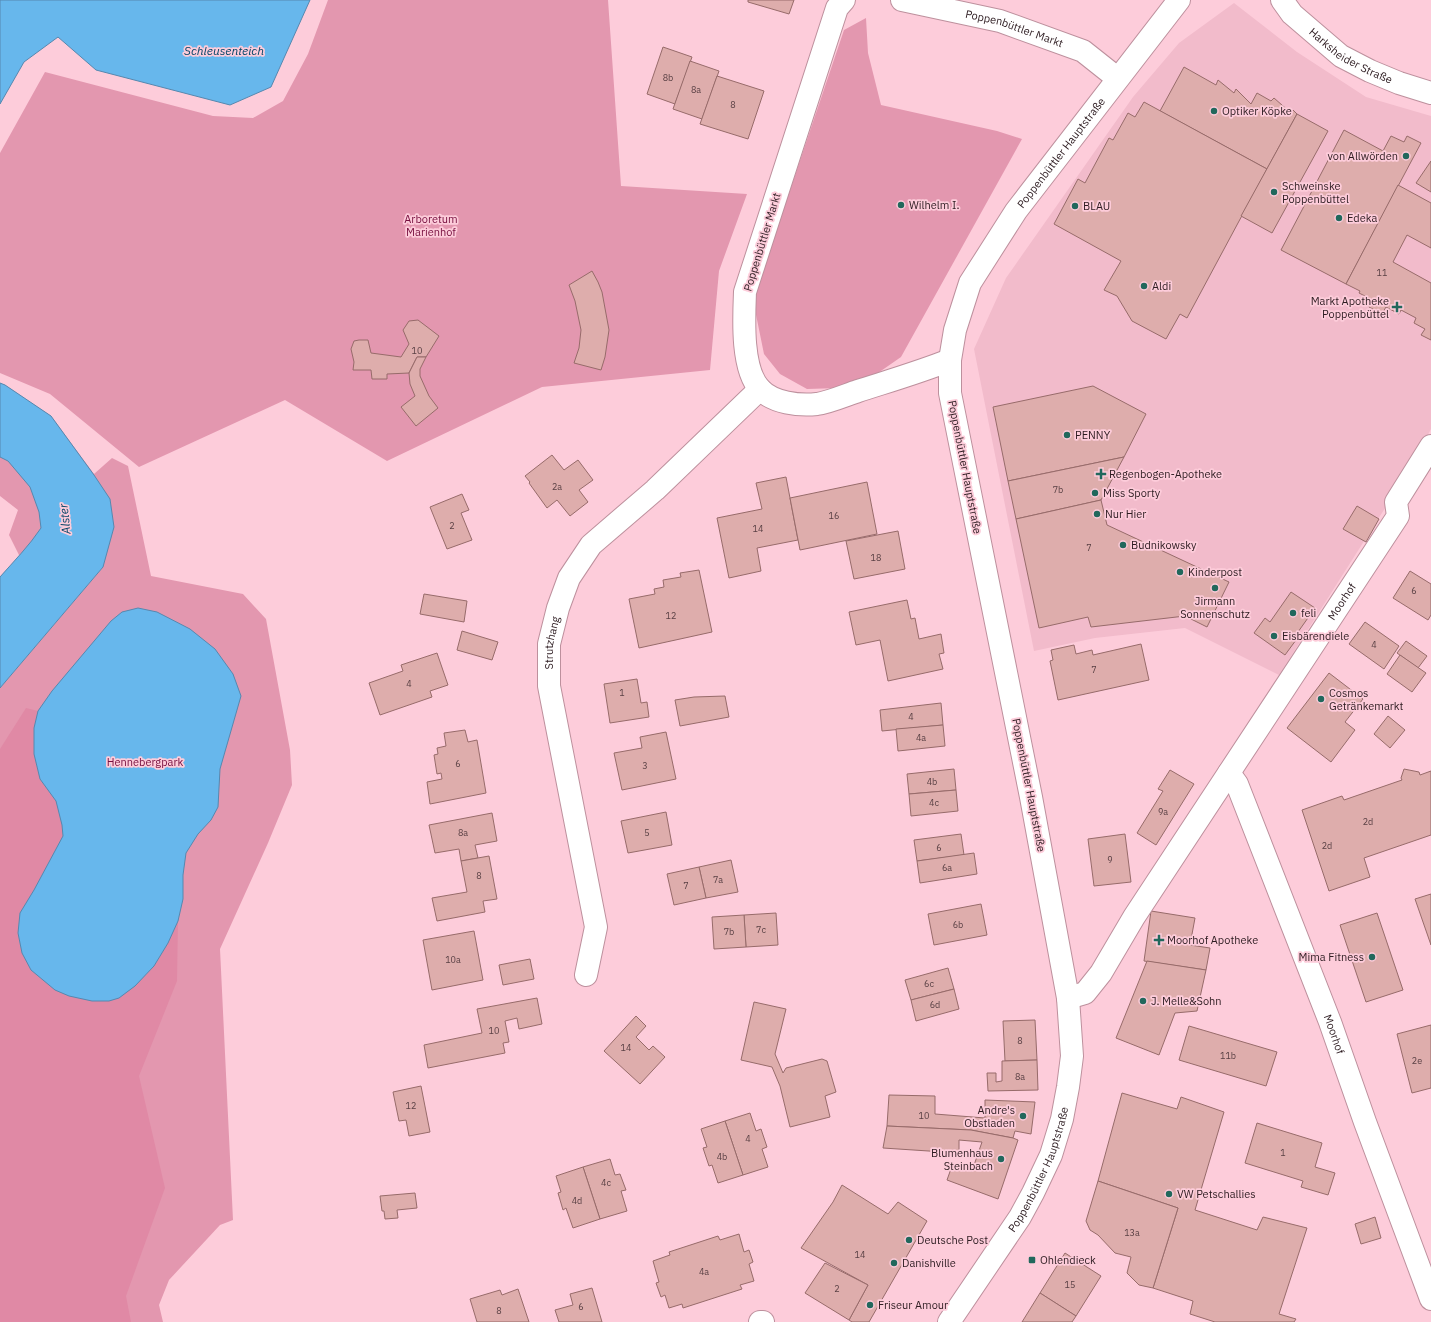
<svg xmlns="http://www.w3.org/2000/svg" width="1431" height="1322" viewBox="0 0 1431 1322" font-family="'IBM Plex Sans',sans-serif">
  <rect width="100%" height="100%" fill="#fdccda"/>
  <path fill="#f2bbcb" d="M1234 3 1297 52 1366 97 1431 116V429L1408 472 1279 675 1185 628 1095 638 1034 651 974 349 1006 278 1133 97 1179 43Z"/>
  <g fill="#e397af">
    <path d="M328 0H608L621 186 747 194 719 271 710 370 542 387 387 461 285 400 139 467 50 394 0 373V153L45 72 213 116 253 118 283 101 308 54Z"/>
    <path d="M866 18 868 53 881 105 997 131 1022 139 901 357 865 382 839 388 807 389 780 374 764 354 753 300 844 30Z"/>
    <path d="M0 383 5 385 51 416 94 474 112 458 128 466 151 576 243 594 266 619 290 750 292 785 268 843 220 949 233 1220 220 1225 169 1280 159 1305 163 1322H0V688L103 567 19 555 9 535 18 510 0 496Z"/>
  </g>
  <path fill="#e089a5" d="M26 708 38 711 34 728V754L40 779 56 801 62 825 63 836 34 890 20 913 18 933 22 953 31 970 55 990 119 998C131 988 144 978 154 966 164 952 171 936 178 921L177 981 139 1076 165 1188 126 1296 131 1322H0V749Z"/>
  <g fill="#67b7ec" stroke="#5688af">
    <path d="M0 0H310L271 87 230 105 96 70 58 37 24 62 0 104Z"/>
    <path d="M0 383 5 385 51 416 94 475 110 499 114 527 103 567 0 688V577C14 561 29 546 41 528L39 512 30 487 8 461 0 457Z"/>
    <path d="M138 608 157 612 190 629 215 649 233 674 241 696 220 769 218 807 211 820 198 834 186 853 183 875V899L178 921 168 943 154 966 135 986 119 998 109 1001H92L69 996 55 990 31 970 22 953 18 933 20 913 34 890 63 836 62 825 56 801 40 779 34 754V728L38 711 52 691 111 621 122 612Z"/>
  </g>
  <g fill="#deadac" stroke="#976b6a">
    <path d="M748 0H794L789 14 748 2Z"/>
    <path d="M663 47 692 57 675 104 647 94Z"/>
    <path d="M690 61 719 71 702 119 673 109Z"/>
    <path d="M1184 67 1216 85 1218 80 1234 93 1236 89 1251 104 1257 93 1271 101 1274 98 1291 113 1293 110 1297 114 1267 169 1160 111Z"/>
    <path d="M717 76 764 91 748 139 700 124Z"/>
    <path d="M1144 102 1267 169 1187 318 1180 314 1166 339 1132 321 1117 296 1104 290 1121 261 1054 224 1078 179 1085 183 1109 138 1113 140 1128 113 1135 117Z"/>
    <path d="M1297 114 1328 131 1272 233 1241 216Z"/>
    <path d="M1344 130 1383 151 1391 136 1404 142 1407 136 1421 143 1346 284 1281 250Z"/>
    <path d="M1431 161V192L1416 183Z"/>
    <path d="M1398 185 1431 203V248L1407 235 1393 262 1431 283V340L1421 335 1425 329 1414 323 1416 318 1401 310 1399 314 1386 307 1382 314 1369 307 1373 300 1359 293 1360 291 1346 284Z"/>
    <path d="M592 271 598 282 602 292 609 330 605 357 601 370 574 363 579 348 581 330 575 301 569 285Z"/>
    <path d="M418 320 439 336 426 357H417L409 373 387 374V379H372L371 370H353L354 362 351 349 354 341 359 340H368L371 353 401 357 409 344 403 330 409 321Z"/>
    <path d="M417 357H426L420 369V376L429 396 438 408 416 426 401 407 415 396 410 384 409 373Z"/>
    <path d="M1093 386 1146 414 1124 457 1008 481 993 407Z"/>
    <path d="M552 455 564 470 578 460 593 480 579 490 588 502 570 516 557 500 547 508 529 483 530 482 525 476Z"/>
    <path d="M1124 457 1101 500 1016 519 1008 481Z"/>
    <path d="M786 477 798 540 757 548 761 571 729 578 717 518 762 509 756 483Z"/>
    <path d="M867 482 877 534 800 550 790 498Z"/>
    <path d="M462 494 469 510 461 513 472 540 447 549 430 507Z"/>
    <path d="M1101 500 1107 525 1229 582 1207 627 1185 616 1091 627 1088 617 1039 628 1016 519Z"/>
    <path d="M1357 506 1379 519 1366 542 1343 529Z"/>
    <path d="M898 531 905 569 854 579 846 541Z"/>
    <path d="M699 570 712 632 639 648 629 599 655 594 654 589 664 587 663 580 681 577 680 573Z"/>
    <path d="M1410 571 1431 584V615L1428 620 1393 598Z"/>
    <path d="M1291 592 1315 608 1293 639 1296 640 1285 655 1254 633 1265 618 1270 622Z"/>
    <path d="M424 594 467 601 464 622 420 614Z"/>
    <path d="M907 600 911 619 915 618 919 639 941 634 944 653 939 654 943 669 888 681 880 640 856 645 849 612Z"/>
    <path d="M1365 622 1399 646 1384 669 1349 644Z"/>
    <path d="M462 631 498 642 492 660 457 650Z"/>
    <path d="M1406 641 1427 656 1418 668 1397 653Z"/>
    <path d="M1141 644 1149 680 1058 700 1050 661 1053 660 1051 650 1074 645 1076 654 1092 650 1093 655Z"/>
    <path d="M437 653 448 685 430 691 432 697 380 715 369 683 403 671 401 665Z"/>
    <path d="M1400 655 1426 673 1412 692 1387 674Z"/>
    <path d="M1329 673 1363 699 1345 722 1355 730 1331 762 1287 728Z"/>
    <path d="M637 679 641 703 647 702 649 717 610 723 604 684Z"/>
    <path d="M725 696 729 717 680 726 675 700 694 697Z"/>
    <path d="M941 703 943 725 882 731 880 710Z"/>
    <path d="M1388 716 1405 730 1390 748 1374 734Z"/>
    <path d="M943 725 945 746 898 751 896 729Z"/>
    <path d="M465 730 468 742 477 740 486 793 430 804 427 782 442 779 441 773 437 774 434 755 438 754 437 748 446 746 444 733Z"/>
    <path d="M666 732 676 779 622 790 614 753 642 748 640 737Z"/>
    <path d="M954 769 956 790 909 794 907 774Z"/>
    <path d="M1404 769 1419 772 1420 775 1431 771V835L1364 858 1370 877 1329 891 1302 810 1342 796 1344 800 1402 780 1401 778Z"/>
    <path d="M1170 770 1194 784 1156 845 1137 833 1163 791 1158 789Z"/>
    <path d="M956 790 958 811 911 816 909 794Z"/>
    <path d="M666 812 672 845 628 853 621 821Z"/>
    <path d="M492 813 497 841 475 845 478 858 461 861 459 849 435 853 429 825Z"/>
    <path d="M961 834 964 855 917 861 914 840Z"/>
    <path d="M1125 834 1131 882 1094 886 1088 839Z"/>
    <path d="M974 853 977 874 920 883 917 861Z"/>
    <path d="M489 856 497 899 483 901 485 912 437 921 432 898 467 892 461 861Z"/>
    <path d="M731 860 738 892 706 898 699 867Z"/>
    <path d="M699 867 706 898 674 905 667 874Z"/>
    <path d="M1431 894V945L1415 899Z"/>
    <path d="M981 904 987 935 934 945 928 914Z"/>
    <path d="M1151 911 1195 918 1190 945 1210 948 1206 970 1144 961Z"/>
    <path d="M776 913 778 945 746 947 744 915Z"/>
    <path d="M1377 913 1403 990 1366 1002 1340 925Z"/>
    <path d="M744 915 746 947 714 949 712 917Z"/>
    <path d="M474 931 483 980 432 990 423 940Z"/>
    <path d="M530 959 534 979 503 985 499 965Z"/>
    <path d="M1147 961 1206 970 1197 1011 1175 1013 1159 1055 1116 1038Z"/>
    <path d="M948 968 954 989 911 1000 905 980Z"/>
    <path d="M954 989 959 1009 916 1021 911 1000Z"/>
    <path d="M537 998 542 1024 519 1029 517 1018 505 1021 509 1042 503 1043 505 1053 428 1068 424 1045 482 1033 477 1009Z"/>
    <path d="M754 1002 786 1009 775 1054 783 1073 786 1068 822 1059 827 1061 836 1092 825 1096 830 1117 790 1127 780 1086 772 1067 741 1060Z"/>
    <path d="M636 1016 646 1026 636 1037 649 1050 653 1046 665 1057 640 1084 604 1051Z"/>
    <path d="M1035 1020 1037 1060 1005 1061 1003 1021Z"/>
    <path d="M1431 1025V1088L1412 1093 1397 1034Z"/>
    <path d="M1189 1026 1277 1052 1266 1086 1179 1060Z"/>
    <path d="M1037 1060 1038 1090 988 1091 987 1073H996V1082L1002 1081V1061Z"/>
    <path d="M421 1086 430 1132 409 1136 406 1120 399 1121 393 1092Z"/>
    <path d="M1122 1093 1177 1109 1181 1097 1224 1112 1195 1210 1257 1230 1263 1217 1307 1228 1279 1314 1296 1319 1294 1322H1215L1190 1314 1193 1301 1153 1288 1178 1208 1098 1181Z"/>
    <path d="M889 1095 935 1096V1114L985 1118V1100L1035 1102 1031 1134 1015 1131 1013 1138 971 1130 887 1126Z"/>
    <path d="M750 1113 756 1131 761 1129 767 1147 762 1149 768 1167 743 1175 725 1121Z"/>
    <path d="M725 1121 743 1175 718 1183 712 1165 709 1166 703 1148 707 1147 701 1129Z"/>
    <path d="M1257 1123 1322 1143 1315 1167 1335 1173 1328 1195 1301 1187 1303 1181 1245 1163Z"/>
    <path d="M887 1126 971 1130 1013 1138 1018 1140 998 1199 947 1180 952 1166 972 1171 982 1142 959 1140V1153L883 1148Z"/>
    <path d="M610 1159 615 1175 620 1174 626 1190 621 1191 627 1211 600 1219 583 1167Z"/>
    <path d="M583 1167 600 1219 573 1228 566 1208 563 1210 558 1193 561 1192 556 1176Z"/>
    <path d="M1098 1181 1178 1208 1153 1288 1139 1285 1127 1273 1131 1257 1115 1253 1098 1235 1090 1230 1086 1221Z"/>
    <path d="M842 1185 888 1214 898 1202 927 1221 869 1322H852L849 1320 868 1285 801 1248 833 1202Z"/>
    <path d="M415 1193 417 1208 397 1210 398 1218 385 1219 384 1211H382L380 1196Z"/>
    <path d="M1375 1217 1381 1238 1361 1244 1355 1224Z"/>
    <path d="M739 1234 744 1252 749 1250 753 1262 749 1264 754 1281 740 1285 742 1289 683 1308 682 1304 669 1308 665 1295 661 1297 656 1283 659 1282 653 1261 670 1255 669 1252 718 1236 720 1240Z"/>
    <path d="M1065 1253 1101 1276 1076 1316 1040 1293Z"/>
    <path d="M825 1263 868 1285 849 1320 805 1293Z"/>
    <path d="M592 1288 602 1322H559L555 1310 573 1305 570 1294Z"/>
    <path d="M518 1289 529 1322H477L470 1299 500 1290 502 1295Z"/>
    <path d="M1040 1293 1076 1316 1072 1322H1022Z"/>
  </g>
  <g fill="none" stroke-linecap="round" stroke-linejoin="round">
    <g stroke="#bd909d" stroke-width="24">
      <g id="minor">
        <path d="M844 0 837 8 745 292C744 317 741 369 760 389 773 403 799 406 817 404 830 402 846 395 858 391 889 381 920 372 950 360"/>
        <path id="s1" d="M902 0 1000 21 1083 51 1117 78"/>
        <path id="s2" d="M1229 773 1237 784 1330 1022 1365 1122 1431 1299"/>
        <path id="s3" d="M586 975 596 927 549 686V644L558 608 569 578 591 545 655 490 760 389"/>
        <path id="s4" d="M1068 998 1085 993 1101 973 1134 917 1398 516 1396 502 1431 446"/>
        <path d="M760 1322H763"/>
        <path id="s5" d="M949 1322 1020 1217 1033 1193 1051 1155 1062 1119 1068 1087 1072 1056 1068 998 1031 797 950 393V360L955 330 970 283 1016 211 1179 0"/>
      </g>
    </g>
    <g stroke="#bd909d" stroke-width="24">
      <g id="major">
        <path id="s6" d="M1282 0 1292 14 1341 56 1370 71 1399 83 1431 93"/>
      </g>
    </g>
    <use href="#minor" stroke="#fff" stroke-width="22"/>
    <use href="#major" stroke="#fff" stroke-width="22"/>
  </g>
  <g fill="#21685c" stroke="#fdccda" stroke-width="1.5">
    <circle cx="1214" cy="111" r="4"/>
    <circle cx="1406" cy="156" r="4"/>
    <circle cx="1274" cy="192" r="4"/>
    <circle cx="901" cy="205" r="4"/>
    <circle cx="1075" cy="206" r="4"/>
    <circle cx="1339" cy="218" r="4"/>
    <circle cx="1144" cy="286" r="4"/>
    <path d="M1395 301h4v4h4v4h-4v4h-4v-4h-4v-4h4z"/>
    <circle cx="1067" cy="435" r="4"/>
    <path d="M1099 468h4v4h4v4h-4v4h-4v-4h-4v-4h4z"/>
    <circle cx="1095" cy="493" r="4"/>
    <circle cx="1097" cy="514" r="4"/>
    <circle cx="1123" cy="545" r="4"/>
    <circle cx="1180" cy="572" r="4"/>
    <circle cx="1215" cy="588" r="4"/>
    <circle cx="1293" cy="613" r="4"/>
    <circle cx="1274" cy="636" r="4"/>
    <circle cx="1321" cy="699" r="4"/>
    <path d="M1157 934h4v4h4v4h-4v4h-4v-4h-4v-4h4z"/>
    <circle cx="1372" cy="957" r="4"/>
    <circle cx="1143" cy="1001" r="4"/>
    <circle cx="1023" cy="1116" r="4"/>
    <circle cx="1001" cy="1159" r="4"/>
    <circle cx="1169" cy="1194" r="4"/>
    <circle cx="909" cy="1240" r="4"/>
    <rect x="1028" y="1256" width="8" height="8" rx="2"/>
    <circle cx="894" cy="1263" r="4"/>
    <circle cx="870" cy="1305" r="4"/>
  </g>
  <g text-anchor="middle" stroke-width="3.5" stroke-linejoin="round" paint-order="stroke">
    <g font-size="9" fill="#594044">
      <text x="668" y="81">8b</text>
      <text x="696" y="93">8a</text>
      <text x="733" y="108">8</text>
      <text x="1382" y="276">11</text>
      <text x="417" y="354">10</text>
      <text x="557" y="490">2a</text>
      <text x="1058" y="493">7b</text>
      <text x="834" y="519">16</text>
      <text x="452" y="529">2</text>
      <text x="758" y="532">14</text>
      <text x="1089" y="551">7</text>
      <text x="876" y="561">18</text>
      <text x="1414" y="594">6</text>
      <text x="671" y="619">12</text>
      <text x="1374" y="648">4</text>
      <text x="1094" y="673">7</text>
      <text x="409" y="687">4</text>
      <text x="622" y="696">1</text>
      <text x="911" y="720">4</text>
      <text x="921" y="741">4a</text>
      <text x="458" y="767">6</text>
      <text x="645" y="769">3</text>
      <text x="932" y="785">4b</text>
      <text x="934" y="806">4c</text>
      <text x="1163" y="815">9a</text>
      <text x="1368" y="825">2d</text>
      <text x="463" y="836">8a</text>
      <text x="647" y="836">5</text>
      <text x="1327" y="849">2d</text>
      <text x="939" y="851">6</text>
      <text x="1110" y="863">9</text>
      <text x="947" y="871">6a</text>
      <text x="479" y="879">8</text>
      <text x="718" y="883">7a</text>
      <text x="686" y="889">7</text>
      <text x="958" y="928">6b</text>
      <text x="761" y="933">7c</text>
      <text x="729" y="935">7b</text>
      <text x="453" y="963">10a</text>
      <text x="929" y="987">6c</text>
      <text x="935" y="1008">6d</text>
      <text x="494" y="1034">10</text>
      <text x="1020" y="1044">8</text>
      <text x="626" y="1051">14</text>
      <text x="1228" y="1059">11b</text>
      <text x="1417" y="1064">2e</text>
      <text x="1020" y="1080">8a</text>
      <text x="411" y="1109">12</text>
      <text x="924" y="1119">10</text>
      <text x="748" y="1142">4</text>
      <text x="1283" y="1156">1</text>
      <text x="722" y="1160">4b</text>
      <text x="606" y="1186">4c</text>
      <text x="577" y="1204">4d</text>
      <text x="1132" y="1236">13a</text>
      <text x="860" y="1258">14</text>
      <text x="704" y="1275">4a</text>
      <text x="1070" y="1288">15</text>
      <text x="837" y="1292">2</text>
      <text x="581" y="1310">6</text>
      <text x="499" y="1314">8</text>
    </g>
    <g font-size="11" fill="#2d1c21" stroke="#fdccda">
      <text dy="4" stroke="none"><textPath href="#s1" startOffset="116">Poppenbüttler Markt</textPath></text>
      <text dy="4" stroke="none"><textPath href="#s6" startOffset="90">Harksheider Straße</textPath></text>
      <text dy="4" stroke="none"><textPath href="#s5" startOffset="1244">Poppenbüttler Hauptstraße</textPath></text>
      <text transform="translate(762 242) rotate(-73)" y="4">Poppenbüttler Markt</text>
      <text transform="translate(965 467) rotate(79)" y="4">Poppenbüttler Hauptstraße</text>
      <text dy="4" stroke="none"><textPath href="#s4" startOffset="486">Moorhof</textPath></text>
      <text dy="4" stroke="none"><textPath href="#s3" startOffset="338">Strutzhang</textPath></text>
      <text transform="translate(1029 785) rotate(79)" y="4">Poppenbüttler Hauptstraße</text>
      <text dy="4" stroke="none"><textPath href="#s2" startOffset="282">Moorhof</textPath></text>
      <text dy="4" stroke="none"><textPath href="#s5" startOffset="178">Poppenbüttler Hauptstraße</textPath></text>
    </g>
    <g font-size="11" fill="#2d1c21" stroke="#fdccda" text-anchor="start">
      <text x="1222" y="115">Optiker Köpke</text>
      <text x="1398" y="160" text-anchor="end">von Allwörden</text>
      <text x="1282" y="190">Schweinske<tspan x="1282" dy="13">Poppenbüttel</tspan></text>
      <text x="909" y="209">Wilhelm I.</text>
      <text x="1083" y="210">BLAU</text>
      <text x="1347" y="222">Edeka</text>
      <text x="1152" y="290">Aldi</text>
      <text x="1389" y="305" text-anchor="end">Markt Apotheke<tspan x="1389" dy="13">Poppenbüttel</tspan></text>
      <text x="1075" y="439">PENNY</text>
      <text x="1109" y="478">Regenbogen-Apotheke</text>
      <text x="1103" y="497">Miss Sporty</text>
      <text x="1105" y="518">Nur Hier</text>
      <text x="1131" y="549">Budnikowsky</text>
      <text x="1188" y="576">Kinderpost</text>
      <text x="1215" y="605" text-anchor="middle">Jirmann<tspan x="1215" dy="13">Sonnenschutz</tspan></text>
      <text x="1301" y="617">feli</text>
      <text x="1282" y="640">Eisbärendiele</text>
      <text x="1329" y="697">Cosmos<tspan x="1329" dy="13">Getränkemarkt</tspan></text>
      <text x="1167" y="944">Moorhof Apotheke</text>
      <text x="1364" y="961" text-anchor="end">Mima Fitness</text>
      <text x="1151" y="1005">J. Melle&amp;Sohn</text>
      <text x="1015" y="1114" text-anchor="end">Andre's<tspan x="1015" dy="13">Obstladen</tspan></text>
      <text x="993" y="1157" text-anchor="end">Blumenhaus<tspan x="993" dy="13">Steinbach</tspan></text>
      <text x="1177" y="1198">VW Petschallies</text>
      <text x="917" y="1244">Deutsche Post</text>
      <text x="1040" y="1264">Ohlendieck</text>
      <text x="902" y="1267">Danishville</text>
      <text x="878" y="1309">Friseur Amour</text>
    </g>
    <g font-size="11" fill="#760e3e" stroke="#fdccda">
      <text x="431" y="223">Arboretum<tspan x="431" dy="13">Marienhof</tspan></text>
      <text x="145" y="766">Hennebergpark</text>
    </g>
    <g font-size="12" font-style="italic" fill="#004265" stroke="#fdccda">
      <text x="224" y="55">Schleusenteich</text>
      <text transform="translate(65 519) rotate(-96)" y="4">Alster</text>
    </g>
  </g>
</svg>
